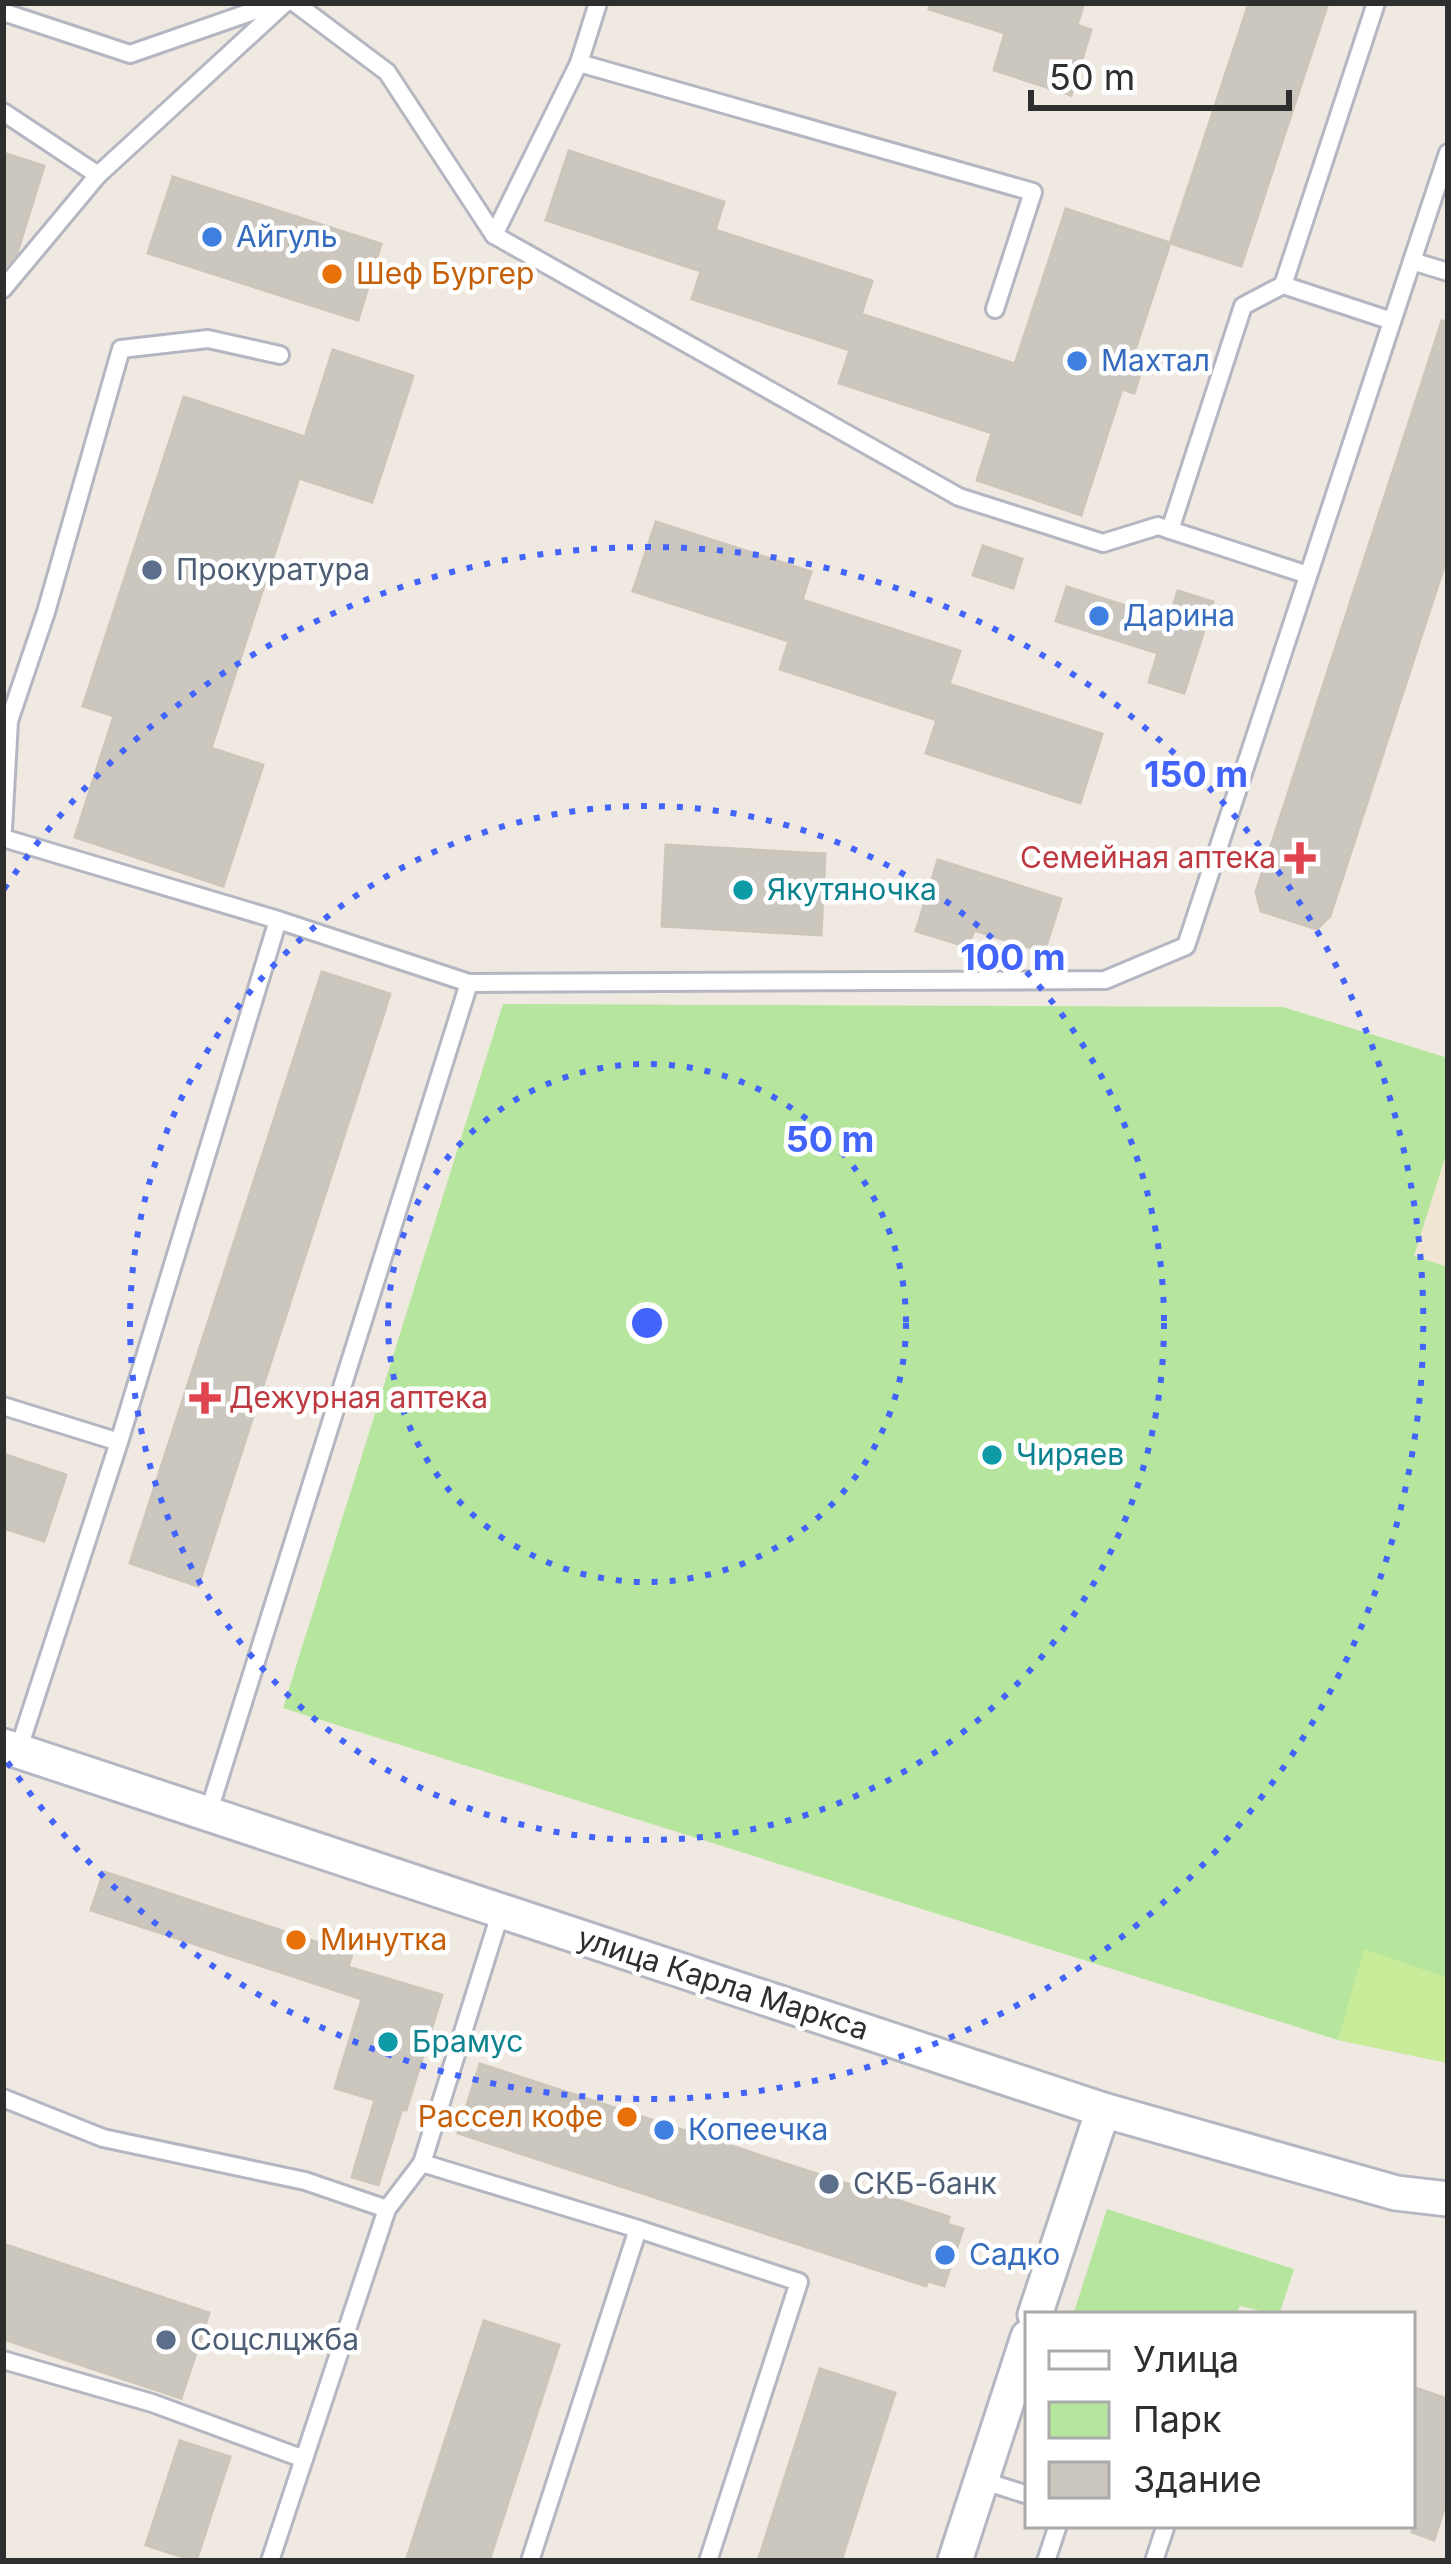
<svg xmlns="http://www.w3.org/2000/svg" width="1451" height="2564" viewBox="0 0 1451 2564" font-family="Inter,sans-serif">
  <rect width="100%" height="100%" fill="#efe9e1"/>
  <path fill="#f0e6d1" d="M1448 1148V1267L1414 1256Z"/>
  <g fill="#b6e59e">
    <path d="M503 1004 1283 1007 1448 1058V1148L1414 1256 1448 1267V2063L1338 2040 283 1708Z"/>
    <path d="M1107 2209 1294 2269 1279 2315 1240 2306 1236 2315H1073Z"/>
  </g>
  <path fill="#c9ec9a" d="M1364 1949 1448 1978V2063L1338 2040Z"/>
  <g fill="#cbc7bf" stroke="#cbc5ba" stroke-width="3">
    <path d="M930 3H1084L1077 25 1091 30 1071 95 994 70 1005 33 929 9Z"/>
    <path d="M1249 3H1328L1241 266 1170 243Z"/>
    <path d="M569 151 724 202 715 230 872 281 861 314 1015 364 1066 209 1170 243 1132 359 1144 362 1134 393 1122 389 1081 515 977 480 992 433 839 383 850 350 692 299 701 271 546 220Z"/>
    <path d="M3 153 44 166 17 253 3 269Z"/>
    <path d="M173 177 381 244 358 320 148 253Z"/>
    <path d="M1442 321 1448 322V554L1330 916 1317 929 1261 911 1256 892Z"/>
    <path d="M333 350 413 376 372 502 299 478 211 748 263 765 223 886 75 837 114 716 83 706 184 397 305 437Z"/>
    <path d="M656 522 811 572 802 600 960 651 949 684 1102 734 1080 803 926 753 937 720 780 669 789 641 633 591Z"/>
    <path d="M983 546 1022 559 1013 588 973 575Z"/>
    <path d="M1067 587 1169 620 1178 591 1213 602 1184 693 1149 682 1158 653 1056 621Z"/>
    <path d="M666 845 825 854 821 935 662 926Z"/>
    <path d="M938 860 1061 899 1044 952 974 930 968 947 916 931Z"/>
    <path d="M322 972 390 994 198 1586 130 1563Z"/>
    <path d="M3 1454 66 1475 44 1541 3 1528Z"/>
    <path d="M104 1872 352 1954 348 1967 442 1995 406 2110 402 2109 378 2185 352 2177 375 2100 335 2088 362 1999 91 1910Z"/>
    <path d="M480 2064 949 2217 947 2224 963 2229 944 2286 928 2281 926 2286 458 2133Z"/>
    <path d="M3 2244 209 2313 181 2398 3 2339Z"/>
    <path d="M484 2321 559 2345 489 2561H406Z"/>
    <path d="M820 2369 895 2393 841 2561H758Z"/>
    <path d="M1412 2387 1448 2399V2496L1434 2540 1412 2532Z"/>
    <path d="M180 2441 230 2457 196 2561 146 2545Z"/>
  </g>
  <g fill="none" stroke-linecap="round" stroke-linejoin="round">
    <g stroke="#b4b7c1" stroke-width="22">
      <g id="lane">
        <path d="M295 3 387 72 494 235 579 63 598 3"/>
        <path d="M1376 3 1283 285 1392 321"/>
        <path d="M3 12 130 54 277 3"/>
        <path d="M579 63 1033 192 995 309"/>
        <path d="M3 112 98 175"/>
        <path d="M494 235 959 497 1103 543 1158 526 1308 575"/>
        <path d="M1412 261 1448 153"/>
        <path d="M3 289 98 175 285 3"/>
        <path d="M1170 530 1243 306 1283 285"/>
        <path d="M3 829 9 721 46 612 121 349 208 339 280 355"/>
        <path d="M3 838 278 920"/>
        <path d="M3 1406 119 1442"/>
        <path d="M18 1751 119 1442 278 920 469 983"/>
        <path d="M208 1814 469 983 1105 980 1186 946 1412 261 1448 272"/>
        <path d="M3 2098 103 2138 305 2181 387 2209"/>
        <path d="M422 2163 638 2229 530 2561"/>
        <path d="M638 2229 799 2282 708 2561"/>
        <path d="M3 2360 152 2403 304 2459"/>
        <path d="M981 2480 1028 2495"/>
        <path d="M270 2561 387 2209 422 2163 501 1911"/>
        <path d="M1046 2561 1058 2525"/>
        <path d="M1154 2561 1166 2525"/>
      </g>
    </g>
    <g stroke="#b4b7c1" stroke-width="39">
      <g id="street">
        <path d="M3 1746 1103 2110 1396 2193 1448 2199"/>
        <path d="M1035 2315 1103 2110"/>
        <path d="M955 2561 1028 2337"/>
      </g>
    </g>
    <use href="#lane" stroke="#fff" stroke-width="16"/>
    <use href="#street" stroke="#fff" stroke-width="33"/>
  </g>
  <g fill="none" stroke="#4264fb" stroke-width="6" stroke-dasharray="6 12">
    <circle cx="647" cy="1323" r="259"/>
    <circle cx="647" cy="1323" r="517"/>
    <path d="M4 889A776 776 0 1 1 4 1757"/>
  </g>
  <g fill="#3f7fe0" stroke="#fff" stroke-width="4.5">
    <circle cx="212" cy="237" r="12"/>
    <circle cx="1077" cy="361" r="12"/>
    <circle cx="1099" cy="616" r="12"/>
    <circle cx="664" cy="2130" r="12"/>
    <circle cx="945" cy="2255" r="12"/>
  </g>
  <g fill="#e8710a" stroke="#fff" stroke-width="4.5">
    <circle cx="332" cy="274" r="12"/>
    <circle cx="296" cy="1940" r="12"/>
    <circle cx="627" cy="2117" r="12"/>
  </g>
  <g fill="#5c6f8a" stroke="#fff" stroke-width="4.5">
    <circle cx="152" cy="570" r="12"/>
    <circle cx="829" cy="2184" r="12"/>
    <circle cx="166" cy="2340" r="12"/>
  </g>
  <g fill="#e0444e" stroke="#fff" stroke-width="4.5">
    <path d="M1294 840h12v12h12v12h-12v12h-12v-12h-12v-12h12z"/>
    <path d="M199 1380h12v12h12v12h-12v12h-12v-12h-12v-12h12z"/>
  </g>
  <g fill="#0f9aa8" stroke="#fff" stroke-width="4.5">
    <circle cx="743" cy="890" r="12"/>
    <circle cx="992" cy="1455" r="12"/>
    <circle cx="388" cy="2042" r="12"/>
  </g>
  <g text-anchor="middle" stroke-width="9" stroke-linejoin="round" paint-order="stroke">
    <g font-size="30" fill="#366cbe" stroke="#fff" text-anchor="start">
      <text x="236" y="247">Айгуль</text>
      <text x="1101" y="371">Махтал</text>
      <text x="1123" y="626">Дарина</text>
      <text x="688" y="2140">Копеечка</text>
      <text x="969" y="2265">Садко</text>
    </g>
    <g font-size="30" fill="#c56008" stroke="#fff" text-anchor="start">
      <text x="356" y="284">Шеф Бургер</text>
      <text x="320" y="1950">Минутка</text>
      <text x="603" y="2127" text-anchor="end">Рассел кофе</text>
    </g>
    <g font-size="30" fill="#4e5e75" stroke="#fff" text-anchor="start">
      <text x="176" y="580">Прокуратура</text>
      <text x="853" y="2194">СКБ-банк</text>
      <text x="190" y="2350">Соцслцжба</text>
    </g>
    <g font-size="30" fill="#be3a42" stroke="#fff" text-anchor="end">
      <text x="1276" y="868">Семейная аптека</text>
      <text x="229" y="1408" text-anchor="start">Дежурная аптека</text>
    </g>
    <g font-size="30" fill="#0d838f" stroke="#fff" text-anchor="start">
      <text x="767" y="900">Якутяночка</text>
      <text x="1016" y="1465">Чиряев</text>
      <text x="412" y="2052">Брамус</text>
    </g>
    <g font-size="30" fill="#2e2e2e" stroke="#fff">
      <text transform="translate(723 1984) rotate(18)" y="10">улица Карла Маркса</text>
    </g>
  </g>
  <circle cx="647" cy="1323" r="18" fill="#4264fb" stroke="#fff" stroke-width="6"/>
  <g font-size="36" text-anchor="middle" font-weight="bold" fill="#4264fb" stroke="#fff" stroke-width="9" stroke-linejoin="round" paint-order="stroke">
    <text x="1196" y="787">150 m</text>
    <text x="1013" y="970">100 m</text>
    <text x="830" y="1152">50 m</text>
  </g>
  <rect width="1451" height="2564" fill="none" stroke="#2e2e2e" stroke-width="12"/>
  <rect x="1025" y="2312" width="390" height="216" fill="#ffffff" stroke="#ababab" stroke-width="3"/>
  <rect x="1049" y="2351" width="60" height="18" fill="#ffffff" stroke="#ababab" stroke-width="3"/>
  <text x="1133" y="2372" font-size="36" fill="#2e2e2e">Улица</text>
  <rect x="1049" y="2402" width="60" height="36" fill="#b6e59e" stroke="#ababab" stroke-width="3"/>
  <text x="1133" y="2432" font-size="36" fill="#2e2e2e">Парк</text>
  <rect x="1049" y="2462" width="60" height="36" fill="#cbc7bf" stroke="#ababab" stroke-width="3"/>
  <text x="1133" y="2492" font-size="36" fill="#2e2e2e">Здание</text>
  <path d="M1031 90v18h258v-18" fill="none" stroke="#2e2e2e" stroke-width="6"/>
  <text x="1049" y="90" font-size="36" fill="#2e2e2e" stroke="#ffffff" stroke-width="9" paint-order="stroke">50 m</text>
</svg>
